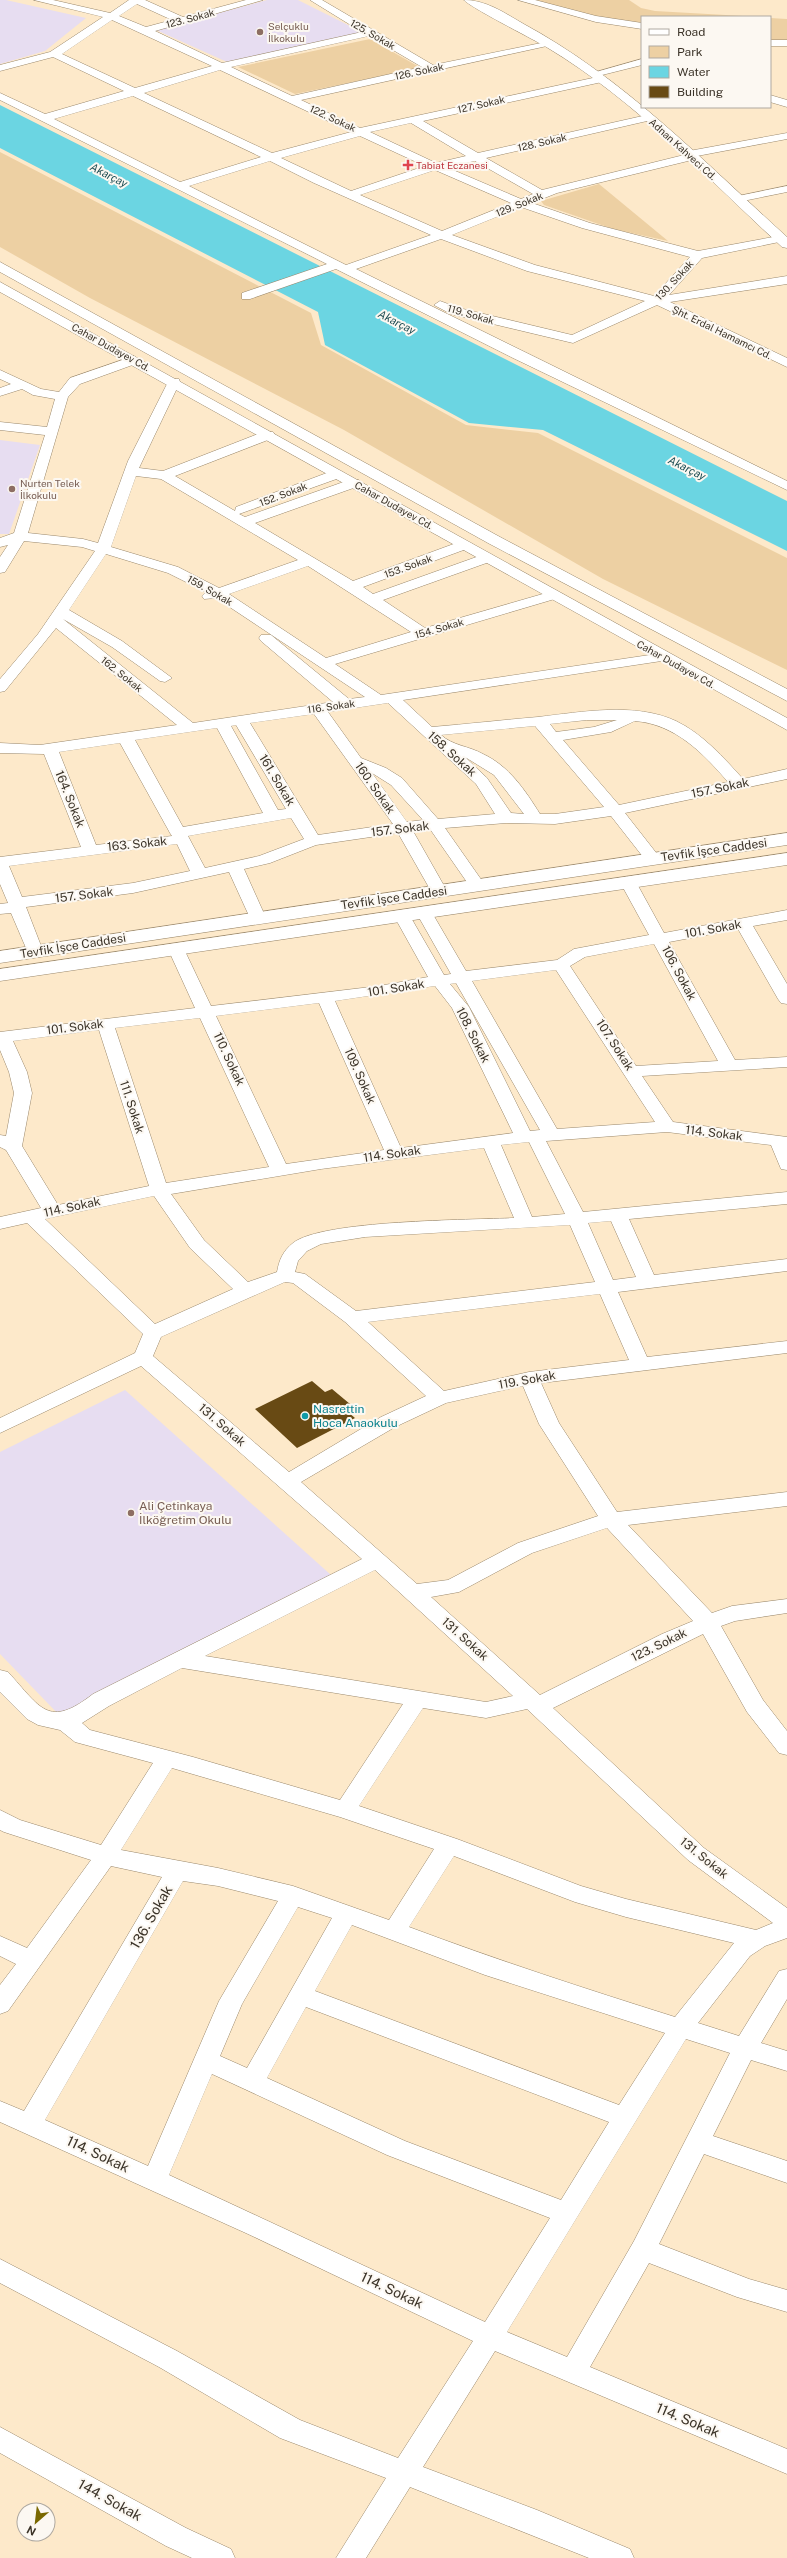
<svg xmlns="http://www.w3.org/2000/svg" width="787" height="2558" viewBox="0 0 787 2558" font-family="'Public Sans',sans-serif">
  <rect width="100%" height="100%" fill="#fde9ca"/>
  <g fill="#e7ddf1">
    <path d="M0 0H6L86 18 45 51 0 64Z"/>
    <path d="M267 0H298L364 33 227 62 156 30Z"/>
    <path d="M0 440 40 445 9 534H0Z"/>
    <path d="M125 1390 331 1575 64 1720 0 1654V1452Z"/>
  </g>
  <g fill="#edd0a3">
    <path d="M530 0H629L641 8 655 11 761 17H642V25L602 18Z"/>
    <path d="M770 18 787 19V41L770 40Z"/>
    <path d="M370 39 421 68 295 94 238 67Z"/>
    <path d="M0 152 311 313 321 345 466 425 538 433 787 558V670L603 579 344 430 90 298 0 247Z"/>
    <path d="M599 184 668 241 613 229 544 205 541 201Z"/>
  </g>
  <path fill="#6bd5e2" d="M0 105 787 501V551L543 430 469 423 325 345 318 312 0 148Z"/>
  <path fill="#684a14" d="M312 1381 325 1392 332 1389 350 1404 342 1407 355 1418 297 1448 255 1409Z"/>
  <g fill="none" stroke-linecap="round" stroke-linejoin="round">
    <g stroke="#9a886c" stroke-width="1">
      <g id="street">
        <path d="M34 0H53L110 13 129 0H145L183 17 246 0H263L155 31 222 63 362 32 310 0H322L433 65 551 41 552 43 547 46 301 100 360 128 602 76 607 79 602 82 423 121 478 153 647 115 652 118 647 121 486 158 542 190 684 155 685 152 689 151 787 133V139L697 156 696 159 557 193 532 203 590 223 698 251 784 235V241L702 258 669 295 787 276V284L670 302 787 358V367L657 305 573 343 451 314 434 305 440 301 459 308 572 335 645 301 527 271 441 239 356 269 787 481V490L513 358 336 269 250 299H242V293L327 264 0 100V93L45 114 124 91 53 57 0 71V65L50 52 103 17ZM137 4 172 20 146 27 119 16ZM112 20 212 66 135 88 62 54ZM369 36 422 67 292 96 231 67ZM220 70 351 132 272 153 144 93ZM133 96 261 157 180 182 54 119ZM411 123 466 156 436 163 370 132ZM360 136 425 166 351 191 281 158ZM270 161 314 183 431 235 346 265 189 186ZM475 161 533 194 521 199 446 167ZM435 170 511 203 442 231 360 195ZM521 207 582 228 690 257 654 296 535 265 452 235Z"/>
        <path d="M518 0H535L596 16 642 23V29L596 22Z"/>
        <rect x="770" y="40" width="17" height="6"/>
        <path d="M642 59V65L594 77 589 74Z"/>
        <path d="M770 95 787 100V107L770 102Z"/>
        <path d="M787 186V192L738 202 732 199 738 196Z"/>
        <path d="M134 356 140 360 138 363 80 384 68 397 28 533 83 539 98 543 128 461 168 382 169 379H179L180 382 139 468 163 471 263 432H273L275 435 273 438 175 476 235 511 236 507 332 471 337 470 344 474 342 477 239 514 245 517 349 480H359L361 483 359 486 255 523 353 581 459 542 464 541 471 545 469 548 363 587 373 594 482 555H492L494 558 492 561 383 600 425 628 553 591 560 595 558 598 335 664 381 695 663 653 668 654 670 657 668 660 403 700 432 727C468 724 503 720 538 717 582 712 635 702 676 721 703 734 724 758 743 779L787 769V779L625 813 661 859 653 864 647 862 611 816 555 824 506 823 445 828 485 885 477 890 471 888 430 829 413 831 447 891 439 896 431 891 398 833 316 845 270 863 244 869 266 918 258 923 250 918 229 872 133 893 26 907 43 951 35 956 29 955 11 913 0 914V904L8 903 0 884V857L81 847 44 754 0 753V743L40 745 177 725 56 628 5 691 0 692V679L38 634 95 551 82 547 24 541 5 572 0 573V557L8 545 0 547V538L14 533 45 435 0 430V422L47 427 55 399 33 395 22 389 0 396V388L11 384 0 379V370L41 389 59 392 70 378ZM136 476 161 479 298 560 219 588 178 567 111 547ZM106 554 168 573 206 592 202 596 204 599 216 598 365 697 349 699 271 635H261L259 638 261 641 333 702 193 723 63 619 112 647 160 681 165 682 172 678 122 641 69 610ZM308 566 411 632 326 658 229 594ZM388 703 476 784 495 814 438 819 402 778 386 768 361 758 328 712ZM314 714 393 824 318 835 250 723ZM587 720H617L594 727 556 732 550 724ZM635 721C675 724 703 753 728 782L619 805 563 740 611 732ZM236 725 286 809 278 810 231 726ZM535 726 604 807 555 814H540C525 790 509 766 483 754 469 746 453 746 441 735ZM217 728 263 813 183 827 135 740ZM120 743 170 833 172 836 96 845 59 752ZM465 757 494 775 524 814 511 813 487 778ZM372 773 391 785 423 820 407 822ZM291 818 304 839 259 856 205 868 188 836ZM177 844 190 871 133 883 22 897 9 866Z"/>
        <path d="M628 877 636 882 664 933 787 910V920L753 926 787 984V1004L781 1003 778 999 738 929 669 942 735 1060 787 1057V1067L642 1076 673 1122 787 1137V1170L781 1169 771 1145 667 1132 546 1141 583 1212 787 1192V1204L629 1219 654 1275 787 1259V1271L618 1292 647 1357 787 1341V1353L541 1383 559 1423 617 1512 787 1492V1506L628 1525 712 1613 732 1606 787 1599V1613L735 1621 721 1626 763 1700 787 1731V1755L779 1753 747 1712 703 1634 553 1708 704 1848 787 1908V1938L765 1946 750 1956 698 2023 739 2036 779 1971 787 1969V1999L761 2043 787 2051V2071L751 2060 713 2136 787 2161V2183L704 2154 659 2244 749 2279 787 2290V2312L737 2297 649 2263 590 2367 787 2449V2474L495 2351 423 2467 537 2510 630 2549 634 2558H589L410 2487 366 2558H336L386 2478 280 2438 159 2367 0 2283V2259L177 2351 300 2420 398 2458 473 2341 248 2234 0 2122V2101L24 2111 162 1877 111 1866 8 2011 0 2014V1985L16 1964 0 1956V1936L27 1948 91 1860 4 1832 0 1830V1810L20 1820 101 1845 153 1763 75 1742 60 1730 38 1725 27 1719 0 1692V1670L8 1672C41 1708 48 1729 93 1694L362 1559 141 1366 0 1433V1418L135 1353 143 1334 27 1223 0 1229V1217L41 1208 6 1150 0 1147V1135L6 1136 14 1093 9 1072 0 1050V1032L195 1008 168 949 176 944 184 949 211 1006 379 986 428 977 394 916 402 911 410 916 444 975 451 974 417 914 419 911H431L466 971 557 960 574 949 649 935 620 882ZM654 944 718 1061 636 1066 570 966 585 957ZM556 970 655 1122 557 1129 472 981ZM456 983 540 1130 530 1131 469 1007 450 984ZM435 986 452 1008 513 1133 401 1148 335 1001ZM319 1003 384 1150 286 1164 216 1016ZM200 1018 269 1167 166 1183 115 1028ZM99 1030 149 1186 58 1205 22 1146 32 1093 27 1072 13 1041ZM529 1142 565 1214 532 1217 501 1145ZM484 1148 514 1218C471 1220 322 1220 293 1243 283 1251 279 1260 277 1272L248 1282 204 1240 171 1194 321 1169ZM154 1196 190 1248 233 1289 155 1324 45 1219ZM611 1221 636 1277 613 1280 588 1223ZM570 1225 595 1282 356 1311 305 1274 295 1272 298 1261 307 1251 321 1244 365 1237ZM285 1282 293 1283 345 1322 426 1396 381 1417 289 1472 153 1356 161 1337ZM600 1294 629 1360 529 1372 444 1391 368 1322ZM523 1386 539 1424 598 1516 518 1543 448 1580 417 1584 301 1482 395 1427 446 1403ZM607 1528 693 1621 662 1634 540 1695 431 1597 459 1592 532 1553ZM375 1570 513 1696 486 1702 205 1656ZM182 1668 403 1704 340 1800 193 1757 90 1730 82 1723 109 1706ZM423 1708 486 1718 527 1709 688 1860 773 1923 756 1930 626 1899 581 1886 457 1839 359 1806ZM172 1768 340 1817 434 1849 389 1920 293 1886 218 1868 121 1850ZM454 1856 575 1902 626 1917 734 1943 675 2017C586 1989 497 1960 409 1927ZM183 1881 218 1886 278 1901 219 2001 148 2166 45 2120ZM298 1907 332 1918 247 2068 220 2056 242 2004ZM352 1925 485 1975 665 2033 619 2105 315 1991ZM306 2007 609 2122 561 2200 405 2141 267 2078ZM686 2039 730 2053 634 2241 567 2357 507 2332ZM212 2074 387 2155 550 2218 485 2322 169 2175Z"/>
        <path d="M0 2427 186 2528 231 2549 235 2558H192L166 2546 0 2453Z"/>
      </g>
    </g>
    <g stroke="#9a886c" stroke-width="1">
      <g id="secondary">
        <path d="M464 0C486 0 503 12 522 23 624 78 702 160 787 237V248L782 247C707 178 636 101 548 48 535 40 469 7 464 0Z"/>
        <path d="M0 262 500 537 787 689V701L488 543 0 272Z"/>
        <path d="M0 282 787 718V730L0 292Z"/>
        <path d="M787 833V845L0 963V951Z"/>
        <path d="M787 853V865L0 981V969Z"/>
      </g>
    </g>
    <use href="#street" fill="#fff" fill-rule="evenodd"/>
    <use href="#secondary" fill="#fff" fill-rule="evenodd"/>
  </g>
  <g fill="#8d6e63" stroke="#fcf8f2" stroke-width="1.5">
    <circle cx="260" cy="32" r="4"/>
    <circle cx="12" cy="489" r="4"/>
    <circle cx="131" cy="1513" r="4"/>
  </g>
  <path fill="#e0444e" stroke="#fcf8f2" stroke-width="1.5" d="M406 159h4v4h4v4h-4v4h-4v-4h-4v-4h4z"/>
  <circle fill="#0f9aa8" stroke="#fcf8f2" stroke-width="1.5" cx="305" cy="1416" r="4"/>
  <g text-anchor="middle" stroke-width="4" stroke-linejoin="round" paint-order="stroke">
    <g font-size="10" fill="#3b3328" stroke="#fcf8f2">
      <text transform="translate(190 18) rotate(-15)" y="4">123. Sokak</text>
      <text transform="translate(373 34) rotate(30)" y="4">125. Sokak</text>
      <text transform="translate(419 71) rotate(-12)" y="4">126. Sokak</text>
      <text transform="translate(481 104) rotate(-13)" y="4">127. Sokak</text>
      <text transform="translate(333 118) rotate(25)" y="4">122. Sokak</text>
      <text transform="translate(542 142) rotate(-13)" y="4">128. Sokak</text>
      <text transform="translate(683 149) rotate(42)" y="4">Adnan Kahveci Cd.</text>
      <text transform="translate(519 204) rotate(-22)" y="4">129. Sokak</text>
      <text transform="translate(674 280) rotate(-47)" y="4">130. Sokak</text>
      <text transform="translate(471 314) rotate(16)" y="4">119. Sokak</text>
      <text transform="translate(722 332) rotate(26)" y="4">Şht. Erdal Hamamcı Cd.</text>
      <text transform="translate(111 347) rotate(29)" y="4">Cahar Dudayev Cd.</text>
      <text transform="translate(283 494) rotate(-21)" y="4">152. Sokak</text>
      <text transform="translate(394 505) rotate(29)" y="4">Cahar Dudayev Cd.</text>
      <text transform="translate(408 566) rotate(-20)" y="4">153. Sokak</text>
      <text transform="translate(210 590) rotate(30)" y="4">159. Sokak</text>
      <text transform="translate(439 628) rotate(-16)" y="4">154. Sokak</text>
      <text transform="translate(676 664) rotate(29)" y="4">Cahar Dudayev Cd.</text>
      <text transform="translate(122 674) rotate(39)" y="4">162. Sokak</text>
      <text transform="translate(331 706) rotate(-8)" y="4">116. Sokak</text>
    </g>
    <g font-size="10" fill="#785e54" stroke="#fcf8f2" text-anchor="start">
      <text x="268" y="30">Selçuklu<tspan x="268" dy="12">İlkokulu</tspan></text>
      <text x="20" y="487">Nurten Telek<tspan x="20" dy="12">İlkokulu</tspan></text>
    </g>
    <g font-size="10" fill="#be3a42" stroke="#fcf8f2" text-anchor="start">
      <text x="416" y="169">Tabiat Eczanesi</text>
    </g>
    <g font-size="11" font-style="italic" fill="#204f55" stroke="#fcf8f2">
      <text transform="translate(109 175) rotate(27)" y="4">Akarçay</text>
      <text transform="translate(397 322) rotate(27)" y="4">Akarçay</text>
      <text transform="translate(687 468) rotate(26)" y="4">Akarçay</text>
    </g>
    <g font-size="12" fill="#3b3328" stroke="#fcf8f2">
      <text transform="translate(452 754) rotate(42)" y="4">158. Sokak</text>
      <text transform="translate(277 780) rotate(59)" y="4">161. Sokak</text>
      <text transform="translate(375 788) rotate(55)" y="4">160. Sokak</text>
      <text transform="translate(720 788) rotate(-12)" y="4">157. Sokak</text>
      <text transform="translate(70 799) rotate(68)" y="4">164. Sokak</text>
      <text transform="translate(400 829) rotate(-7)" y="4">157. Sokak</text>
      <text transform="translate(137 844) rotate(-6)" y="4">163. Sokak</text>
      <text transform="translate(714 850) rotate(-8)" y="4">Tevfik İşce Caddesi</text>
      <text transform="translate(84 895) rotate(-7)" y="4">157. Sokak</text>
      <text transform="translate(394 898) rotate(-8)" y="4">Tevfik İşce Caddesi</text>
      <text transform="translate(713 929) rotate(-10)" y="4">101. Sokak</text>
      <text transform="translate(73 946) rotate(-9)" y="4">Tevfik İşce Caddesi</text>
      <text transform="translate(679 973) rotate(62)" y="4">106. Sokak</text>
      <text transform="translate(396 988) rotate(-9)" y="4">101. Sokak</text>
      <text transform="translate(75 1027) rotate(-7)" y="4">101. Sokak</text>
      <text transform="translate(473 1035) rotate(63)" y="4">108. Sokak</text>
      <text transform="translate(615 1045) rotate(57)" y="4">107. Sokak</text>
      <text transform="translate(229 1059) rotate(65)" y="4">110. Sokak</text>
      <text transform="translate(360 1076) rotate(66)" y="4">109. Sokak</text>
      <text transform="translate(132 1107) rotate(72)" y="4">111. Sokak</text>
      <text transform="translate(714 1133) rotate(7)" y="4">114. Sokak</text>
      <text transform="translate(392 1154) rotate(-8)" y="4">114. Sokak</text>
      <text transform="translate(72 1207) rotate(-12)" y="4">114. Sokak</text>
      <text transform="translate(527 1380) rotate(-10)" y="4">119. Sokak</text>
      <text transform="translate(222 1425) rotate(41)" y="4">131. Sokak</text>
      <text transform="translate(465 1639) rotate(42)" y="4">131. Sokak</text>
      <text transform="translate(659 1645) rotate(-26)" y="4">123. Sokak</text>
      <text transform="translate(704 1858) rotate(39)" y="4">131. Sokak</text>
    </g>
    <g font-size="12" fill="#0d838f" stroke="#fcf8f2" text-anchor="start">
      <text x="313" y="1413">Nasrettin<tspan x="313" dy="14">Hoca Anaokulu</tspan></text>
    </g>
    <g font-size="12" fill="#785e54" stroke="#fcf8f2" text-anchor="start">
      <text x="139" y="1510">Ali Çetinkaya<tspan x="139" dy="14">İlköğretim Okulu</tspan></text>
    </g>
    <g font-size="14" fill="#3b3328" stroke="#fcf8f2">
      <text transform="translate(151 1917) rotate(-60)" y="5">136. Sokak</text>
      <text transform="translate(98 2154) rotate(25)" y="5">114. Sokak</text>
      <text transform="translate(392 2290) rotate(25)" y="5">114. Sokak</text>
      <text transform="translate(688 2420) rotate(23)" y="5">114. Sokak</text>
      <text transform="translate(110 2500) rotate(29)" y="5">144. Sokak</text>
    </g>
  </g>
  <rect x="641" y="16" width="130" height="92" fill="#fcf8f2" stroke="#afa9a1"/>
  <rect x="649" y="29" width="20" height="6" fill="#ffffff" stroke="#afa9a1"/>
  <text x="677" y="36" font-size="12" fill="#3b3328">Road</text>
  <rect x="649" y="46" width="20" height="12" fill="#edd0a3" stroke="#afa9a1"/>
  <text x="677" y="56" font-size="12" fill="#3b3328">Park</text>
  <rect x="649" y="66" width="20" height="12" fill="#6bd5e2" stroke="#afa9a1"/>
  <text x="677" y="76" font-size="12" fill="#3b3328">Water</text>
  <rect x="649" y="86" width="20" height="12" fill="#684a14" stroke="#afa9a1"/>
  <text x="677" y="96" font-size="12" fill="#3b3328">Building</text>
  <g transform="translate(36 2522) rotate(208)"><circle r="19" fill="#fcf8f2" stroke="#afa9a1"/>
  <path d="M0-3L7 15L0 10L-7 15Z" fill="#7a6800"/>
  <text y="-6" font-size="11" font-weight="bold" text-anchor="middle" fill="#3b3328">N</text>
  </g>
</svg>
